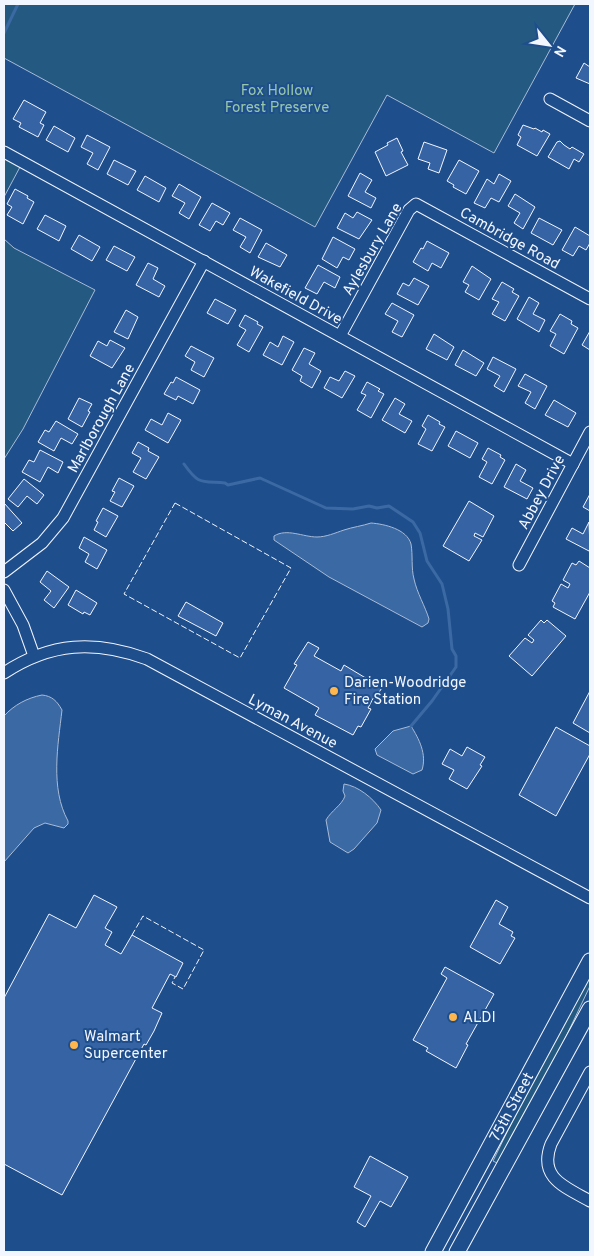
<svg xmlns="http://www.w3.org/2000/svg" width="594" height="1256" viewBox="0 0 594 1256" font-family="Overpass,sans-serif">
  <rect width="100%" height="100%" fill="#1f4e8c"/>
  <g fill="#245a82" stroke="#a8bbd7">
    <path d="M4 4H575L494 153 387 95 315 227 4 58Z"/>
    <path d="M4 157 20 167 4 197Z"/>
    <path d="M4 239 14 248 95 290 23 429 4 459Z"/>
    <path d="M590 974V986L545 1081 499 1164 493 1161 526 1093Z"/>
  </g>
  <g fill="#3b69a3" stroke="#a8bbd7">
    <path d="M371 523C384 524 407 529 411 544 413 555 411 568 414 579 417 593 425 606 429 619L428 623 422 627 329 577 274 540V536C287 528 303 537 317 537 326 537 335 533 344 530 353 527 362 526 371 523Z"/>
    <path d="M42 695C52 696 57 701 62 710 58 745 50 788 68 821V824L64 828 45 823 34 828 4 862V716C14 705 27 698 42 695Z"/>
    <path d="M411 726C419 739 427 754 422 770L413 774 377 755 375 749 393 731Z"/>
    <path d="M344 784C358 786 373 798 381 810L377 823 354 849 348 853 330 842 326 820C331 811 342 805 345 796L343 791Z"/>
  </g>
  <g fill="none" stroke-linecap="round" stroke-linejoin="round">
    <g stroke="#3b69a3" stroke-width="3">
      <path d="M4 33 18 4"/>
      <path d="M184 464C199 485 200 481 225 483L228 485 260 478 326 508 353 509 369 506 377 508 389 506 413 522 420 533 427 561 442 584 448 609 452 649 456 656V667L432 701 411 726"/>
    </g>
  </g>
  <g fill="#3563a3" stroke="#f2f6ff">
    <path d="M584 63 590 67V84L576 78Z"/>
    <path d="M24 100 46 112 40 123 44 125 38 137 19 127 21 123 13 119Z"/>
    <path d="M523 125 534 129 535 128 542 132 543 130 550 134 537 156 517 145 521 137 518 135Z"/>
    <path d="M54 126 75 138 68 152 46 140Z"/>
    <path d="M87 135 110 147 98 170 87 164 93 153 81 147Z"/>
    <path d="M397 138 403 151 401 152 408 165 386 176 375 152 388 145 387 143Z"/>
    <path d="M560 141 564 145 570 149 572 147 584 154 579 162 574 159 569 169 548 157 557 142Z"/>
    <path d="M424 142 447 150 439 173 428 169 430 163 418 159Z"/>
    <path d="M114 160 136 171 128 185 107 174Z"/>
    <path d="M459 160 479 171 466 194 453 187 454 185 447 181Z"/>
    <path d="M360 173 372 180 365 192 376 198 371 208 348 196Z"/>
    <path d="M499 174 511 181 499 202 491 198 485 208 474 203 487 179 494 184Z"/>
    <path d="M145 176 166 188 159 202 137 190Z"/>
    <path d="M179 184 201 197 189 219 179 213 185 203 172 196Z"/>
    <path d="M15 189 28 196 27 198 34 202 23 224 7 215 12 207 7 204Z"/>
    <path d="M515 194 535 207 523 229 514 223 520 213 508 206Z"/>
    <path d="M212 203 230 213 223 225 216 221 210 231 199 225Z"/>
    <path d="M357 212 372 220 359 239 337 228 345 213 353 218Z"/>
    <path d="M45 215 66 226 59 241 37 229Z"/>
    <path d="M240 218 262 230 250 253 240 247 246 237 233 230Z"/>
    <path d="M539 218 562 230 553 245 531 233Z"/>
    <path d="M575 227 590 236V243L586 250 579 246 573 256 562 250Z"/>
    <path d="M79 235 100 247 92 261 71 249Z"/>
    <path d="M333 237 355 249 349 260 343 257 337 268 322 259Z"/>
    <path d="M427 241 449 253 441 268 432 263 428 271 413 262 421 248 423 249Z"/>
    <path d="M266 243 287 255 280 267 258 257Z"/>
    <path d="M114 246 135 257 127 271 106 260Z"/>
    <path d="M148 263 158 268 153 279 165 286 159 297 136 285Z"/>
    <path d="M318 265 340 277 335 288 324 282 317 294 305 288Z"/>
    <path d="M472 266 491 279 479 300 465 292 469 285 463 282Z"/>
    <path d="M414 278 429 286 418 305 397 294 403 283 409 286Z"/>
    <path d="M502 282 514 289 512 292 519 296 505 321 492 314 499 302 492 299Z"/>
    <path d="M529 297 539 303 533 314 545 320 539 332 517 319Z"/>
    <path d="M215 299 236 310 228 324 207 313Z"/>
    <path d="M392 303 414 315 402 337 392 332 398 321 385 314Z"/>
    <path d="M126 310 138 317 128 339 114 332Z"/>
    <path d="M560 314 572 321 571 324 578 328 564 354 550 346 556 334 550 331Z"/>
    <path d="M245 315 258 322 257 324 263 327 249 352 237 345 246 330 239 326Z"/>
    <path d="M590 331V350L582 345Z"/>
    <path d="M434 334 454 347 447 360 426 349Z"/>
    <path d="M283 336 294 342 282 365 263 355 270 342 278 347Z"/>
    <path d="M110 340 125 348 112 368 90 356 98 341 107 346Z"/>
    <path d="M191 346 214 358 204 377 191 370 195 362 185 356Z"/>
    <path d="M304 348 315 353 309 364 321 371 312 388 300 381 302 376 292 370Z"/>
    <path d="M463 350 484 363 476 376 455 365Z"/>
    <path d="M493 357 516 369 504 392 494 386 500 376 487 369Z"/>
    <path d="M345 371 355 376 342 398 324 388 330 377 339 381Z"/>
    <path d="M525 374 547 386 535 409 525 403 531 392 518 386Z"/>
    <path d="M176 377 200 390 193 404 178 396 176 400 164 394 171 382 173 383Z"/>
    <path d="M367 382 380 389 378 391 384 394 371 418 357 410 366 395 361 393Z"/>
    <path d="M79 398 92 404 88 411 90 412 82 427 68 419Z"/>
    <path d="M395 398 405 404 399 414 412 421 405 433 382 420Z"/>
    <path d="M554 400 576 413 568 427 545 415Z"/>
    <path d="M168 413 181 420 168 443 145 430 151 419 162 425Z"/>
    <path d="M428 415 440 422 439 424 445 427 432 451 418 444 426 429 422 426Z"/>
    <path d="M56 421 78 434 72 444 61 438 54 451 38 442 45 430 49 432Z"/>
    <path d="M456 431 478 443 470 458 448 446Z"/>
    <path d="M138 442 149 448 148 451 159 457 146 479 133 472 141 458 132 453Z"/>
    <path d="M488 448 501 455 500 457 505 460 492 484 479 477 487 462 482 459Z"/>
    <path d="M40 450 63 462 58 473 48 467 40 482 22 472 29 460 34 462Z"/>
    <path d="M516 464 526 470 520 481 533 488 527 499 504 487Z"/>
    <path d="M119 478 134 486 122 507 110 501 115 492 112 491Z"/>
    <path d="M24 479 44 495 37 504 27 496 18 507 8 499Z"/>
    <path d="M590 494V511L583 507Z"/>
    <path d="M469 501 494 516 483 537 475 533 474 536 482 540 469 561 443 546Z"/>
    <path d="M4 503 22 523 13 531 4 522Z"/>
    <path d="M103 508 118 516 106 537 94 530 98 522 96 521Z"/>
    <path d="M589 522 590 548 589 551 566 539 572 528 583 534Z"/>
    <path d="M84 537 107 550 97 569 85 562 89 554 79 548Z"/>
    <path d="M579 561 590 568V592L575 619 553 607 555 603 552 601 561 584 568 588 570 584 563 580 572 563 576 565Z"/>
    <path d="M47 571 69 587 54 608 44 600 51 591 40 582Z"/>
    <path d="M76 590 97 603 90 615 84 612 83 614 68 605Z"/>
    <path d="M186 602 223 623 216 636 178 616Z"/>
    <path d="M541 620 544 623 547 620 566 636 532 676 509 656 525 638 532 643 534 640 528 635Z"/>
    <path d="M308 642 319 648 314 656 341 671 344 665 369 680V679L383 686 378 694 376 693 368 708 371 709 361 727 358 726 353 735 315 715 319 708 284 688 297 665 294 664Z"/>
    <path d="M590 691V733L573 723Z"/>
    <path d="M556 727 590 746V754L556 816 519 795Z"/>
    <path d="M467 747 485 757 480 765 482 766 467 789 449 779 454 770 442 764 450 749 462 756Z"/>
    <path d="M94 895 117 907 105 928 112 932 105 945 121 954 132 935 183 963 176 977 170 974 152 1008 162 1013 154 1031 146 1045 144 1044 62 1195 4 1164V998L49 914 76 928Z"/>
    <path d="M496 900 508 907 499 924 513 932 511 936 515 938 500 964 470 947Z"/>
    <path d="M445 967 494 994 466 1044 468 1045 456 1068 426 1051 428 1048 413 1040 447 978 441 974Z"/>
    <path d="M370 1156 408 1177 391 1207 380 1201 365 1227 357 1222 371 1196 354 1187Z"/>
  </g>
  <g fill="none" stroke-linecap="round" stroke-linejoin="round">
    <g stroke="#f2f6ff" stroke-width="13">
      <g id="minor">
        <path d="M550 99 590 121"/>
        <path d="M4 152 573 464"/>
        <path d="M340 336 409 210 416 204 590 299"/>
        <path d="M519 565 590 432"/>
        <path d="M4 572 42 543 63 518 204 261"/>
        <path d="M4 590 23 625 34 656"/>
        <path d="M4 673C51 642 95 640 147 659L590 898"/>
        <path d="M590 1072 551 1144C538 1178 565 1187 590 1201"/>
      </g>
    </g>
    <g stroke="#f2f6ff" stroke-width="17">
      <g id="major">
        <path id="s1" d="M433 1252 590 961"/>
        <path d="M457 1252 590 1009"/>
      </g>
    </g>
    <use href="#minor" stroke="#1f4e8c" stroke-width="11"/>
    <use href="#major" stroke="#1f4e8c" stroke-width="15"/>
    <g stroke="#f2f6ff" stroke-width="1" stroke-dasharray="6 2.5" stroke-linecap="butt">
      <path d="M175 503 291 568 240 658 124 594Z"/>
      <path d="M132 935 143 916 204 950 183 989 172 983 175 977"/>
    </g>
  </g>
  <g fill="#ffb74d" stroke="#1f4e8c" stroke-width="2">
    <circle cx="334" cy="691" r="5"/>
    <circle cx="453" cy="1017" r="5"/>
    <circle cx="74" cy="1045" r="5"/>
  </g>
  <g text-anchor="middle" stroke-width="4" stroke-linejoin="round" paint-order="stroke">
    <g font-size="15" fill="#97c8a6" stroke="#1f4e8c">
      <text x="277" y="95">Fox Hollow<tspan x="277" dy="17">Forest Preserve</tspan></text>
    </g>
    <g font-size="15" fill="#f2f6ff" stroke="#1f4e8c">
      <text transform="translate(510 238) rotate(29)" y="5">Cambridge Road</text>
      <text transform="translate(372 249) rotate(-60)" y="5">Aylesbury Lane</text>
      <text transform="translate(296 295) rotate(29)" y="5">Wakefield Drive</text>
      <text transform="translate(101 418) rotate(-61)" y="5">Marlborough Lane</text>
      <text transform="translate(541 492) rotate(-62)" y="5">Abbey Drive</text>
      <text transform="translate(293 721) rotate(28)" y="5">Lyman Avenue</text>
      <text dy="5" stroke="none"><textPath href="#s1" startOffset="165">75th Street</textPath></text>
    </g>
    <g font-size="15" fill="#f2f6ff" stroke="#1f4e8c" text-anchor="start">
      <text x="344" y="687">Darien-Woodridge<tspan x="344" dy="17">Fire Station</tspan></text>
      <text x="463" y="1022">ALDI</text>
      <text x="84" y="1041">Walmart<tspan x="84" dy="17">Supercenter</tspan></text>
    </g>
  </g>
  <rect width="594" height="1256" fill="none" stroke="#f2f6ff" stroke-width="10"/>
  <g transform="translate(549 45) rotate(120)" stroke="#1f4e8c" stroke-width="4" paint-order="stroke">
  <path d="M0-4L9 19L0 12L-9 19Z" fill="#f2f6ff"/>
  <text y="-8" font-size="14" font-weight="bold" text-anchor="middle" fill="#f2f6ff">N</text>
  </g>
</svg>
